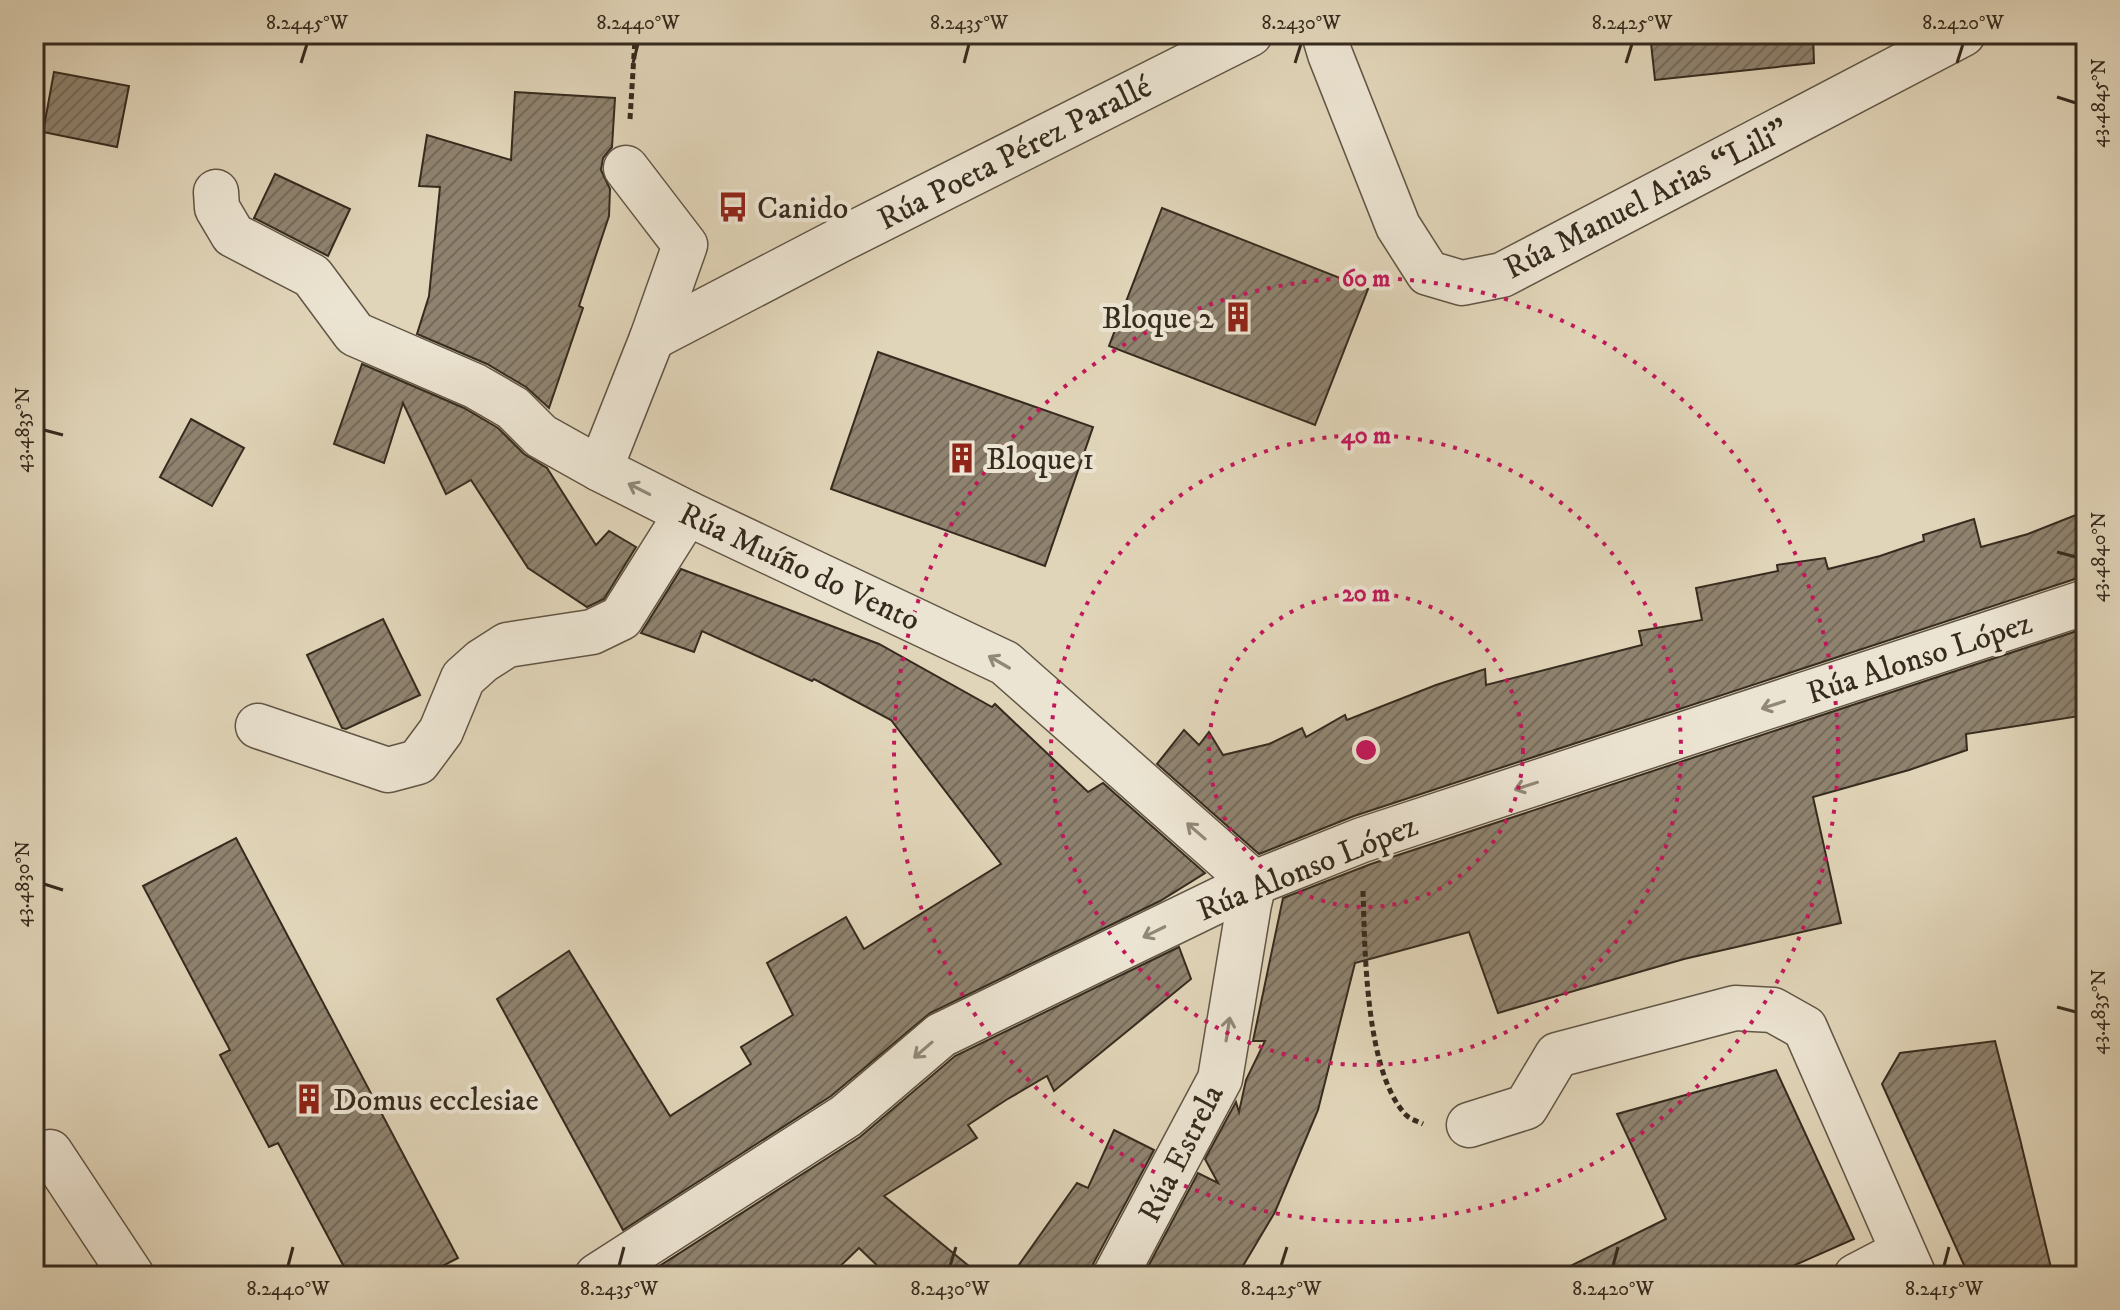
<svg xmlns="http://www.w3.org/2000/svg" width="2120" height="1310" viewBox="0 0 2120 1310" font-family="'IM FELL DW Pica',serif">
  <defs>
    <pattern id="building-hatch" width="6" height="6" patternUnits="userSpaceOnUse" patternTransform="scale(2)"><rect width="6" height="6" fill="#8f836f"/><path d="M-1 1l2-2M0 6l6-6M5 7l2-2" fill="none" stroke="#766b5b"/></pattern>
  </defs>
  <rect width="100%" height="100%" fill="#e1d5b9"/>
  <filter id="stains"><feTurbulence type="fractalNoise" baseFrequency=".0025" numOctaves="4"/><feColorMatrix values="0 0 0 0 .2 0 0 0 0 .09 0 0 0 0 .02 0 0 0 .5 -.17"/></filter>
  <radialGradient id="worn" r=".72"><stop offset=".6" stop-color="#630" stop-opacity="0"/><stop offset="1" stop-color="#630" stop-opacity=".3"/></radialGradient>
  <g fill="url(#building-hatch)" stroke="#362b1e" stroke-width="2">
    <path d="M1650 34H1813L1814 63 1655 80Z"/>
    <path d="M54 72 129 86 117 147 43 132Z"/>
    <path d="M515 92 615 98 612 147 603 158 601 170 610 189 609 216 579 306 583 308 549 408 526 387 487 364 417 334 429 296 440 187 419 186 427 135 511 160Z"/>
    <path d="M275 174 350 209 328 256 254 218Z"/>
    <path d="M1162 208 1368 289 1315 425 1109 346Z"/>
    <path d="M878 352 1093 427 1045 566 831 489Z"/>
    <path d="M362 364 464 408 498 428 524 454 547 468 596 545 609 531 636 547 604 599 587 607 528 568 471 480 446 494 403 403 384 463 334 444Z"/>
    <path d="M191 419 244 448 212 506 160 477Z"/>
    <path d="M2086 511V578H2078L1354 816 1259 854 1157 764 1184 730 1199 745 1209 732 1223 755 1269 744 1302 728 1306 737 1345 715 1347 720 1436 685 1485 669 1486 685 1642 645 1639 631 1702 620 1696 588 1778 571 1777 565 1825 558 1828 569 1880 556 1924 541 1923 535 1974 519 1981 547 2028 534Z"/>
    <path d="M681 569 879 644 992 707 995 704 1088 792 1103 783 1205 873 1160 901 930 1013 831 1096 623 1230 497 999 569 951 670 1116 751 1064 741 1047 793 1015 767 963 846 917 864 949 1001 864 891 720 814 679 812 681 702 631 694 652 641 633Z"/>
    <path d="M383 619 420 695 346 729 342 728 307 655Z"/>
    <path d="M2086 628V715L1966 734 1967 750 1909 770 1813 797 1841 923 1684 959 1498 1013 1469 932 1355 963 1318 1110 1275 1212 1237 1276H1143L1198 1173 1218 1183 1205 1159 1236 1102 1239 1112 1246 1080 1265 1041H1253L1283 898 1371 864Z"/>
    <path d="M236 838 458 1258 423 1276H349L278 1143 269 1147 220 1055 230 1050 143 886Z"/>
    <path d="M1179 947 1191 979 1054 1091 1047 1076 1006 1100 968 1125 977 1138 884 1196 981 1276H888L859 1248 830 1276H648L647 1274 860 1137 955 1056Z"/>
    <path d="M1995 1041 2020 1139 2053 1276H1969L1882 1084 1900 1053Z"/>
    <path d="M1776 1070 1854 1239 1770 1276H1550L1666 1219 1617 1114Z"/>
    <path d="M1114 1130 1154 1150 1093 1264 1090 1276H1011L1077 1183 1088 1188Z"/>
  </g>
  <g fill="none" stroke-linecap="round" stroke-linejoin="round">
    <g stroke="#615645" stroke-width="47">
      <g id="minor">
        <path d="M1324 34 1330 54 1398 226 1428 273 1462 283 1502 275 1963 34"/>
        <path d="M626 168 685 245 652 338 600 469 687 513 1005 663 1254 883 1249 904 1220 1079 1115 1276"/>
        <path d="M216 192 217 208 233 235 312 276 355 334 475 386 513 408 541 436 600 469"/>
        <path d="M652 338 840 240 1250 34"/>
        <path d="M258 726 388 770 418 762 441 731 463 678 482 661 507 645 592 632 621 618 687 513"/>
        <path d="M1469 1125 1526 1107 1557 1055 1735 1008 1773 1010 1805 1028 1914 1276"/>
        <path d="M50 1152 132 1276"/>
        <path d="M597 1276 846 1116 941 1035 1254 883 1362 840 2086 602"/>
        <path d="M1856 1276 1902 1252"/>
      </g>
    </g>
    <g stroke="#362b1e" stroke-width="5" stroke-dasharray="6 4" stroke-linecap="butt">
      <path d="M630 119 635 39 637 34"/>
      <path d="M1363 891C1365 949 1365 1072 1406 1115 1410 1119 1417 1121 1423 1124"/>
    </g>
    <use href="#minor" stroke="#ece4d2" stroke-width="44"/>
  </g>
  <defs><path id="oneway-shaft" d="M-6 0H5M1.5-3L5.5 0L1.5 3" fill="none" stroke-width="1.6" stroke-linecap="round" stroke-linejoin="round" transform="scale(2)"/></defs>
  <g stroke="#918878">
    <use href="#oneway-shaft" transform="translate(639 489) rotate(-153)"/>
    <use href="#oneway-shaft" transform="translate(999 662) rotate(-150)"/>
    <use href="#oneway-shaft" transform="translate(1773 705) rotate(162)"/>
    <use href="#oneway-shaft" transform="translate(1526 786) rotate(162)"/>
    <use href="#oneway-shaft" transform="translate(1196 831) rotate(-139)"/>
    <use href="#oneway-shaft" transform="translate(1154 932) rotate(154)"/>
    <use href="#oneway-shaft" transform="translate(1228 1029) rotate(-81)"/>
    <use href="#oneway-shaft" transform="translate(923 1050) rotate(139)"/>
  </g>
  <path fill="none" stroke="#362b1e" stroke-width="3" d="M301 63 307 44M633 63 638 44M964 63 969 44M1295 63 1301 44M1626 63 1632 44M1957 63 1963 44M2057 97 2076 103M44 430 63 435M2057 552 2076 557M44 884 63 890M2057 1007 2076 1012M288 1266 293 1247M619 1266 624 1247M950 1266 956 1247M1281 1266 1287 1247M1613 1266 1618 1247M1944 1266 1949 1247"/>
  <g fill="none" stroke="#c2185b" stroke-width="4" stroke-dasharray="4 8">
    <circle cx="1366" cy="750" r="157"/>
    <circle cx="1366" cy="750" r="315"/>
    <circle cx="1366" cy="750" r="472"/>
  </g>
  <defs>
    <g id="bus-bare" transform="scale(2.4)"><path d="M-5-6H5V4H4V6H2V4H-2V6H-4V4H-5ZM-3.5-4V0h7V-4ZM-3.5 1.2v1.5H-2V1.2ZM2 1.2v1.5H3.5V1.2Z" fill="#8f2418" stroke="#ece4d2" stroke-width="2.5" paint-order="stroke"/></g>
    <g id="building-bare" transform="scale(2.4)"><path d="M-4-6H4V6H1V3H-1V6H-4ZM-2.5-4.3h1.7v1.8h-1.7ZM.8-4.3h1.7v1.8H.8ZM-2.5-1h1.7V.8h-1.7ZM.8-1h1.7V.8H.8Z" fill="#8f2418" stroke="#ece4d2" stroke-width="2.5" paint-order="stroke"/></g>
  </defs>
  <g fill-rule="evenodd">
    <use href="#bus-bare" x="733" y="207"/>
    <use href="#building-bare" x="1238" y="317"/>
    <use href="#building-bare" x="962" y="458"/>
    <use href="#building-bare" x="309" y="1099"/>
  </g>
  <g text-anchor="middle" stroke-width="8" stroke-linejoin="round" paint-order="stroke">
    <g font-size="32" fill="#362b1e" stroke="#ece4d2">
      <text transform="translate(1014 152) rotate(-27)" y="11">Rúa Poeta Pérez Parallé</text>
      <text transform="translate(1646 198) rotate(-27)" y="11">Rúa Manuel Arias “Lili”</text>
      <text transform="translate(800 566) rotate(25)" y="11">Rúa Muíño do Vento</text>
      <text transform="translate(1919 657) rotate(-18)" y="11">Rúa Alonso López</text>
      <text transform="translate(1307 867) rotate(-22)" y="11">Rúa Alonso López</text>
      <text transform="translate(1180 1153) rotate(-63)" y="11">Rúa Estrela</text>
    </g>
    <g font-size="32" fill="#362b1e" stroke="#ece4d2" text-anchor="start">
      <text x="757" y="218">Canido</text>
      <text x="1214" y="328" text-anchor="end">Bloque 2</text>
      <text x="986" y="469">Bloque 1</text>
      <text x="333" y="1110">Domus ecclesiae</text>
    </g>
  </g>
  <circle cx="1366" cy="750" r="12" fill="#c2185b" stroke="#ece4d2" stroke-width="4"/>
  <g font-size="24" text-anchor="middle" font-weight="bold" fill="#c2185b" stroke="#ece4d2" stroke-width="8" stroke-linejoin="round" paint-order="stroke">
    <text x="1366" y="286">60 m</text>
    <text x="1366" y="443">40 m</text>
    <text x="1366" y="601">20 m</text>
  </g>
  <rect width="2120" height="1310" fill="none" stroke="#e1d5b9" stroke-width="88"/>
  <rect x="44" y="44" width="2032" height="1222" fill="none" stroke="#362b1e" stroke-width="3"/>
  <g font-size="20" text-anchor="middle" fill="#362b1e">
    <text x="307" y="29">8.2445°W</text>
    <text x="638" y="29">8.2440°W</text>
    <text x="969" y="29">8.2435°W</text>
    <text x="1301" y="29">8.2430°W</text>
    <text x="1632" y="29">8.2425°W</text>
    <text x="1963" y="29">8.2420°W</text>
    <text transform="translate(2098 103) rotate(-90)" y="7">43.4845°N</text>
    <text transform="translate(22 430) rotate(-90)" y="7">43.4835°N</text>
    <text transform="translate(2098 557) rotate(-90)" y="7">43.4840°N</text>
    <text transform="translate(22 884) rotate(-90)" y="7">43.4830°N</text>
    <text transform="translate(2098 1012) rotate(-90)" y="7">43.4835°N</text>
    <text x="288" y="1295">8.2440°W</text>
    <text x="619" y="1295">8.2435°W</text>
    <text x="950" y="1295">8.2430°W</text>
    <text x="1281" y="1295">8.2425°W</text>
    <text x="1613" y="1295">8.2420°W</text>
    <text x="1944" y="1295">8.2415°W</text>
  </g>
  <rect width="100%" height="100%" filter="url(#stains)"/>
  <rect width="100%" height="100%" fill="url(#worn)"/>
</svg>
